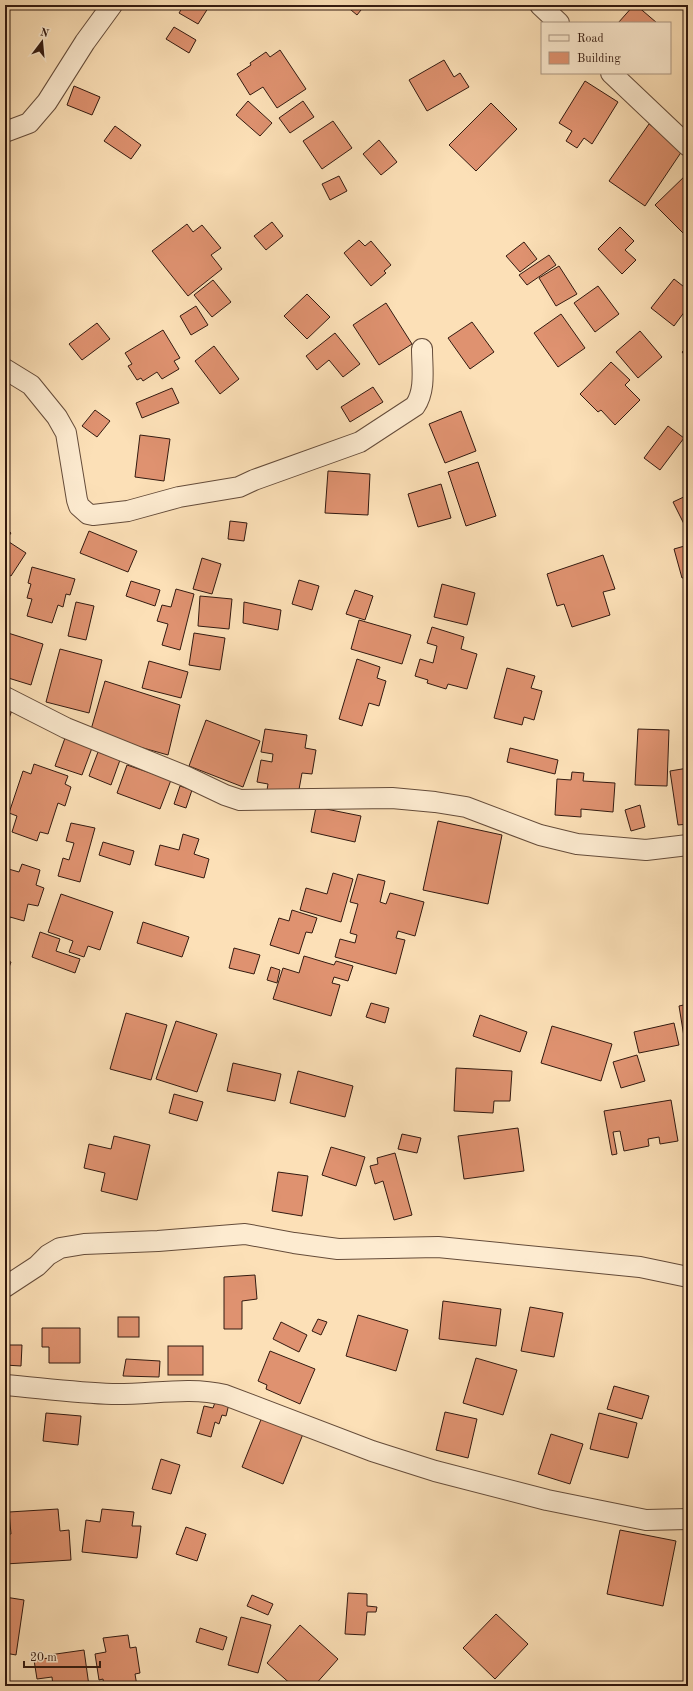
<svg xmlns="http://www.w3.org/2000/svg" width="693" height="1691" viewBox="0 0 693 1691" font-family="'Old Standard TT',serif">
  <rect width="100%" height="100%" fill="#fce0b7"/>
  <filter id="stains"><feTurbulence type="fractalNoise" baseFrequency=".005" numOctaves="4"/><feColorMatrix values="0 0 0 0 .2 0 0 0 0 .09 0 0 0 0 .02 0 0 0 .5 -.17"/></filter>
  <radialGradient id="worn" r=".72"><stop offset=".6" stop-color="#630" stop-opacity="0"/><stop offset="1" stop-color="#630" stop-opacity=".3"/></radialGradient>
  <g fill="#df9270" stroke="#331a10">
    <path d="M184 5H210L198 24 179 13Z"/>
    <path d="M345 5H365L357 15Z"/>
    <path d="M634 5H636L657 23H618Z"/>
    <path d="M174 27 196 40 189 53 166 39Z"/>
    <path d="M280 50 306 89 277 108 263 87 250 95 237 74 251 65 250 63 266 52 270 57Z"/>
    <path d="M444 60 454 77 460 73 469 87 427 111 409 80Z"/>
    <path d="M585 81 618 102 592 144 584 138 577 148 566 141 572 131 559 123Z"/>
    <path d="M74 86 100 97 92 115 67 105Z"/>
    <path d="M248 101 272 123 260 136 236 115Z"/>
    <path d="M303 101 314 117 290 133 279 118Z"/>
    <path d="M491 103 517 129 476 171 449 145Z"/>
    <path d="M333 121 352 148 322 169 303 141Z"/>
    <path d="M649 124 684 148 645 206 609 181Z"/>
    <path d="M115 126 141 145 131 159 104 141Z"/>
    <path d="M379 140 397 162 381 175 363 154Z"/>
    <path d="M688 173V228L683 233 655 205Z"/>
    <path d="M339 176 347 191 330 200 322 184Z"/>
    <path d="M272 222 283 236 266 250 254 236Z"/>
    <path d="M187 224 193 232 202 225 221 248 211 255 222 269 188 296 152 251Z"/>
    <path d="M620 227 634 241 625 250 636 260 622 274 598 249Z"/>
    <path d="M359 240 365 246 371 241 391 265 384 271 386 273 371 286 344 253Z"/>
    <path d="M524 242 537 259 520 272 506 256Z"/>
    <path d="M549 255 556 265 527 285 519 275Z"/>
    <path d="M559 266 577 294 556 306 539 278Z"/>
    <path d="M674 279 688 290V307L674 326 651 308Z"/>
    <path d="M213 280 231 302 212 317 194 295Z"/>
    <path d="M598 286 619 314 595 332 574 303Z"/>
    <path d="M307 294 330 317 307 339 284 316Z"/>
    <path d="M386 303 412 344 379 365 353 325Z"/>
    <path d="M196 306 208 325 191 335 180 316Z"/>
    <path d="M561 314 585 348 558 367 534 333Z"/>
    <path d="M472 322 494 352 470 369 448 338Z"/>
    <path d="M97 323 110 339 82 360 69 344Z"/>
    <path d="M163 330 180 358 174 361 179 369 162 379 157 372 143 381 141 378 137 380 128 366 132 364 125 353Z"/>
    <path d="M640 331 662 357 638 378 616 352Z"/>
    <path d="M335 333 360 364 343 377 329 360 317 370 306 356Z"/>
    <path d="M214 346 239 379 220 394 195 361Z"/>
    <path d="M688 347V359L682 352Z"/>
    <path d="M611 362 630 380 625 385 640 400 615 425 601 410 598 412 580 394Z"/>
    <path d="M373 387 383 402 350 422 341 407Z"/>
    <path d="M172 388 179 403 142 418 136 403Z"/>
    <path d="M95 410 110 421 97 437 82 426Z"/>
    <path d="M461 411 476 451 445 463 429 424Z"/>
    <path d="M668 426 684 438 660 470 644 458Z"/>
    <path d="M140 435 170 439 164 481 135 477Z"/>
    <path d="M478 462 496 516 466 526 448 472Z"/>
    <path d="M328 471 370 474 368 515 325 513Z"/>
    <path d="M441 484 451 518 418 527 408 494Z"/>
    <path d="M688 495V532L673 502Z"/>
    <path d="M230 521 247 523 244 541 228 539Z"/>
    <path d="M5 528 11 533 6 540 26 553 11 576 5 573Z"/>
    <path d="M89 531 137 551 128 572 80 553Z"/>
    <path d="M688 545V577L682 578 674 549Z"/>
    <path d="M603 555 615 589 603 592 610 615 572 627 564 604 557 606 547 574Z"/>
    <path d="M202 558 221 564 212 594 193 589Z"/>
    <path d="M32 567 75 579 70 595 66 594 63 607 58 605 52 623 27 616 32 599 27 598 31 584 28 583Z"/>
    <path d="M299 580 319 586 312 610 292 604Z"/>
    <path d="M131 581 160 590 155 606 126 596Z"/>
    <path d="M442 584 475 593 467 625 434 617Z"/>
    <path d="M176 589 194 594 180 650 162 645 168 624 157 621 162 605 171 607Z"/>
    <path d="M355 590 373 596 365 620 346 614Z"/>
    <path d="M200 596 232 599 229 629 198 626Z"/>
    <path d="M76 602 94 606 86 640 68 636Z"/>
    <path d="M244 602 281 610 278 630 243 623Z"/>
    <path d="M359 620 411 635 402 664 351 649Z"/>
    <path d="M432 627 464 637 461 649 477 654 467 689 448 684 446 689 427 683 428 680 415 676 420 659 433 663 437 646 427 643Z"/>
    <path d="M8 633 43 644 31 685 5 677V644Z"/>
    <path d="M194 633 225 638 220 670 189 665Z"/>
    <path d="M60 649 102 660 89 713 46 702Z"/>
    <path d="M357 659 380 667 377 678 386 681 379 706 369 703 362 726 339 719Z"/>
    <path d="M149 661 188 672 181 698 142 688Z"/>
    <path d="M507 668 535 676 531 688 542 691 534 720 524 717 522 725 494 718Z"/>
    <path d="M105 681 180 705 168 755 90 733Z"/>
    <path d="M5 704 13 707 5 730Z"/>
    <path d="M206 720 260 741 243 787 189 766Z"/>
    <path d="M265 729 307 735 305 748 316 750 312 774 302 773 298 795 267 790 268 784 257 782 261 760 272 762 273 754 261 752Z"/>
    <path d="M638 729 669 730 667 786 635 785Z"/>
    <path d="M65 738 92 748 82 775 55 766Z"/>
    <path d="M510 748 558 760 555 774 507 762Z"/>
    <path d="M98 752 120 760 111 785 89 776Z"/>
    <path d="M34 764 68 776 65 784 71 787 65 806 58 803 48 834 40 832 37 841 12 832 17 816 9 813 23 771 31 774Z"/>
    <path d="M127 765 171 780 160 809 117 793Z"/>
    <path d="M688 768V824L678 825 670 771Z"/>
    <path d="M572 772 584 773 583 781 615 783 613 812 581 809V817L555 815 557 779 571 780Z"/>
    <path d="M180 786 192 790 186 808 174 804Z"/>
    <path d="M640 805 645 827 631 831 625 810Z"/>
    <path d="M316 807 361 816 355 842 311 832Z"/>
    <path d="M438 821 502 835 488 904 423 890Z"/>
    <path d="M71 823 95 828 80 882 58 876 63 858 69 860 74 843 66 841Z"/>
    <path d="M183 834 199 839 194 854 209 859 204 878 155 865 160 845 179 850Z"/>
    <path d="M103 842 134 851 130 865 99 855Z"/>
    <path d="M22 864 40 870 36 885 44 888 38 906 28 904 24 921 10 917 8 925 5 924V868L19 872Z"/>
    <path d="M333 873 353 879 341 922 300 910 306 888 327 894Z"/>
    <path d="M358 874 385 881 380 902 386 904 390 893 424 902 415 936 398 931 396 938 405 940 396 974 335 957 340 939 355 943 357 935 350 933 358 904 350 902Z"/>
    <path d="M61 894 113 912 100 950 88 946 84 957 69 952 73 941 48 932Z"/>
    <path d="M292 910 317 918 312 933 306 932 299 954 270 945 279 918 289 921Z"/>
    <path d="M143 922 189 937 182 957 137 943Z"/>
    <path d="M40 932 60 939 56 951 80 959 75 973 32 957Z"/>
    <path d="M234 948 260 955 254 974 229 968Z"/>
    <path d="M304 956 334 965 336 961 353 966 348 981 334 977 332 983 340 985 331 1016 273 999 283 968 299 973Z"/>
    <path d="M5 960 11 962 5 978Z"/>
    <path d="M271 967 280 970 277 983 267 980Z"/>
    <path d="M371 1003 389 1008 385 1023 366 1017Z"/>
    <path d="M688 1004V1049H686L679 1006Z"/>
    <path d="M126 1013 167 1025 151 1080 110 1069Z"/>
    <path d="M480 1015 527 1032 520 1052 473 1036Z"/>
    <path d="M176 1021 217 1034 197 1092 156 1079Z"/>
    <path d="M674 1023 679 1045 639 1053 634 1032Z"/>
    <path d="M552 1026 612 1044 601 1081 541 1063Z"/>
    <path d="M637 1055 645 1081 621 1088 613 1062Z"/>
    <path d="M233 1063 281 1074 275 1101 227 1091Z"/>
    <path d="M456 1068 512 1071 510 1101H494L493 1113 454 1111Z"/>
    <path d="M298 1071 353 1086 345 1117 290 1103Z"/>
    <path d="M174 1094 203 1102 197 1121 169 1113Z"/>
    <path d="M671 1100 678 1141 660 1144 659 1137 648 1139 649 1146 624 1151 620 1131 613 1132 617 1154 612 1155 604 1111Z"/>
    <path d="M5 1124 9 1125 5 1143Z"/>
    <path d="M518 1128 524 1171 464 1179 458 1136Z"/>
    <path d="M402 1134 421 1138 417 1153 398 1149Z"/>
    <path d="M114 1136 150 1145 137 1200 101 1191 105 1173 84 1168 89 1144 111 1149Z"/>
    <path d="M331 1147 365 1157 356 1186 322 1175Z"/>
    <path d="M395 1153 412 1215 394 1220 383 1181 375 1184 370 1166 378 1164 377 1158Z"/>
    <path d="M278 1172 308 1176 302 1216 272 1211Z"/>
    <path d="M255 1275 257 1299 242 1301V1329H224V1277Z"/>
    <path d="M443 1301 501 1309 496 1346 439 1339Z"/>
    <path d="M530 1307 563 1313 554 1357 521 1351Z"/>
    <path d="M358 1315 408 1330 396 1371 346 1356Z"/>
    <rect x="118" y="1317" width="21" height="20"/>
    <path d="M318 1319 327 1322 321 1335 312 1331Z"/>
    <path d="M281 1322 307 1335 299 1352 273 1339Z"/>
    <path d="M42 1328H80V1363H49V1347H42Z"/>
    <path d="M5 1345H22L21 1366 5 1365Z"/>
    <rect x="168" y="1346" width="35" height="29"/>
    <path d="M270 1351 315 1369 300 1404 266 1389 267 1385 258 1381Z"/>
    <path d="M476 1358 517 1370 503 1415 463 1403Z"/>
    <path d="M126 1359 160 1361 159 1377 123 1376Z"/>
    <path d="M614 1386 649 1396 642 1419 607 1409Z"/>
    <path d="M217 1397 230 1400 226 1416 222 1415 219 1424 215 1422 211 1437 197 1433 204 1406 213 1408Z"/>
    <path d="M445 1412 477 1419 468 1458 436 1450Z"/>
    <path d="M46 1413 81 1416 78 1445 43 1441Z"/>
    <path d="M599 1413 637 1423 628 1458 590 1449Z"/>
    <path d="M262 1417 303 1434 283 1484 242 1467Z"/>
    <path d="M551 1434 583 1444 570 1484 538 1474Z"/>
    <path d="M161 1459 180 1465 171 1494 152 1489Z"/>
    <path d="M58 1509 60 1531 69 1530 71 1560 5 1564V1534H11L9 1512Z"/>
    <path d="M102 1509 134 1512 132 1526H141L137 1558 82 1552 86 1520 100 1522Z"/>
    <path d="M186 1527 206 1534 197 1561 176 1554Z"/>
    <path d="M620 1530 676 1541 663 1606 607 1594Z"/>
    <path d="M348 1593 367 1594V1606L377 1607 376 1612H367L365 1635 345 1634Z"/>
    <path d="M252 1595 273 1604 268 1615 247 1606Z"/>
    <path d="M5 1597 24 1600 16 1655 5 1653Z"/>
    <path d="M496 1614 528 1644 495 1679 463 1648Z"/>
    <path d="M241 1617 271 1625 258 1673 228 1665Z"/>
    <path d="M300 1625 338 1659 314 1686H293L267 1663Z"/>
    <path d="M200 1628 227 1637 223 1650 196 1642Z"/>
    <path d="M128 1635 130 1648 136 1647 140 1673 135 1674 137 1686H104L103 1679 99 1680 95 1654 106 1652 103 1638Z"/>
    <path d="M84 1650 89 1686H53L52 1677 37 1679 34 1660 49 1658V1655Z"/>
  </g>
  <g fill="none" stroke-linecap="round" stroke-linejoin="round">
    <g stroke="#654c3a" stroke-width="22">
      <g id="street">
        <path d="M540 5 559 23"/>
        <path d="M611 73 688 146"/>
        <path d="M5 132 29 123 47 102 85 42 112 5"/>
        <path d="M5 369 31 385 57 417 66 433 77 500 79 506 88 514 93 515 128 511 179 497 239 487 254 480 360 442 415 406C426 390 422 368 422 349"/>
        <path d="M5 697 66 728 185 776 225 795 240 800 392 798 435 802 466 807 540 835 577 844 646 850 688 845"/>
        <path d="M5 1287 37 1266 48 1255 60 1248 84 1244 158 1241 245 1234 294 1243 338 1249 438 1247 640 1267 688 1277"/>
        <path d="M5 1385C40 1388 77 1393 112 1394 150 1395 188 1386 225 1395L372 1451 435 1471 547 1500 646 1520 688 1519"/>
      </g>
    </g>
    <use href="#street" stroke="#fdebd0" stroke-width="20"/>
  </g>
  <rect width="693" height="1691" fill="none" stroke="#fce0b7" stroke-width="20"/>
  <rect x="6" y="6" width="681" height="1679" fill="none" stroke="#331a10" stroke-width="2"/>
  <rect x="10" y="10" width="673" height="1671" fill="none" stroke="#331a10"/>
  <rect x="541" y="22" width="130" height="52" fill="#fdebd0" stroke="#ac9783"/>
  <rect x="549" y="35" width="20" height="6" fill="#fdebd0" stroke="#ac9783"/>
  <text x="577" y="42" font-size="12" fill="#331a10">Road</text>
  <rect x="549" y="52" width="20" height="12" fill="#df9270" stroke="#ac9783"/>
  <text x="577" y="62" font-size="12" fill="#331a10">Building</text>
  <g transform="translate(42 42) rotate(16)" stroke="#fdebd0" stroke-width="3" paint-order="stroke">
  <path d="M0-3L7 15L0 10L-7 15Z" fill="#331a10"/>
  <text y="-6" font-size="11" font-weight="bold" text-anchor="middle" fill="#331a10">N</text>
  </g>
  <path d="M24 1661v6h76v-6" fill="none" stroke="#331a10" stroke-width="2"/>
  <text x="30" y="1661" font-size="12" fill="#331a10" stroke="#fdebd0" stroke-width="3" paint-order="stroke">20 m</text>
  <rect width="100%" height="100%" filter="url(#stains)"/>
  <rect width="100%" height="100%" fill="url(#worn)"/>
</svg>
